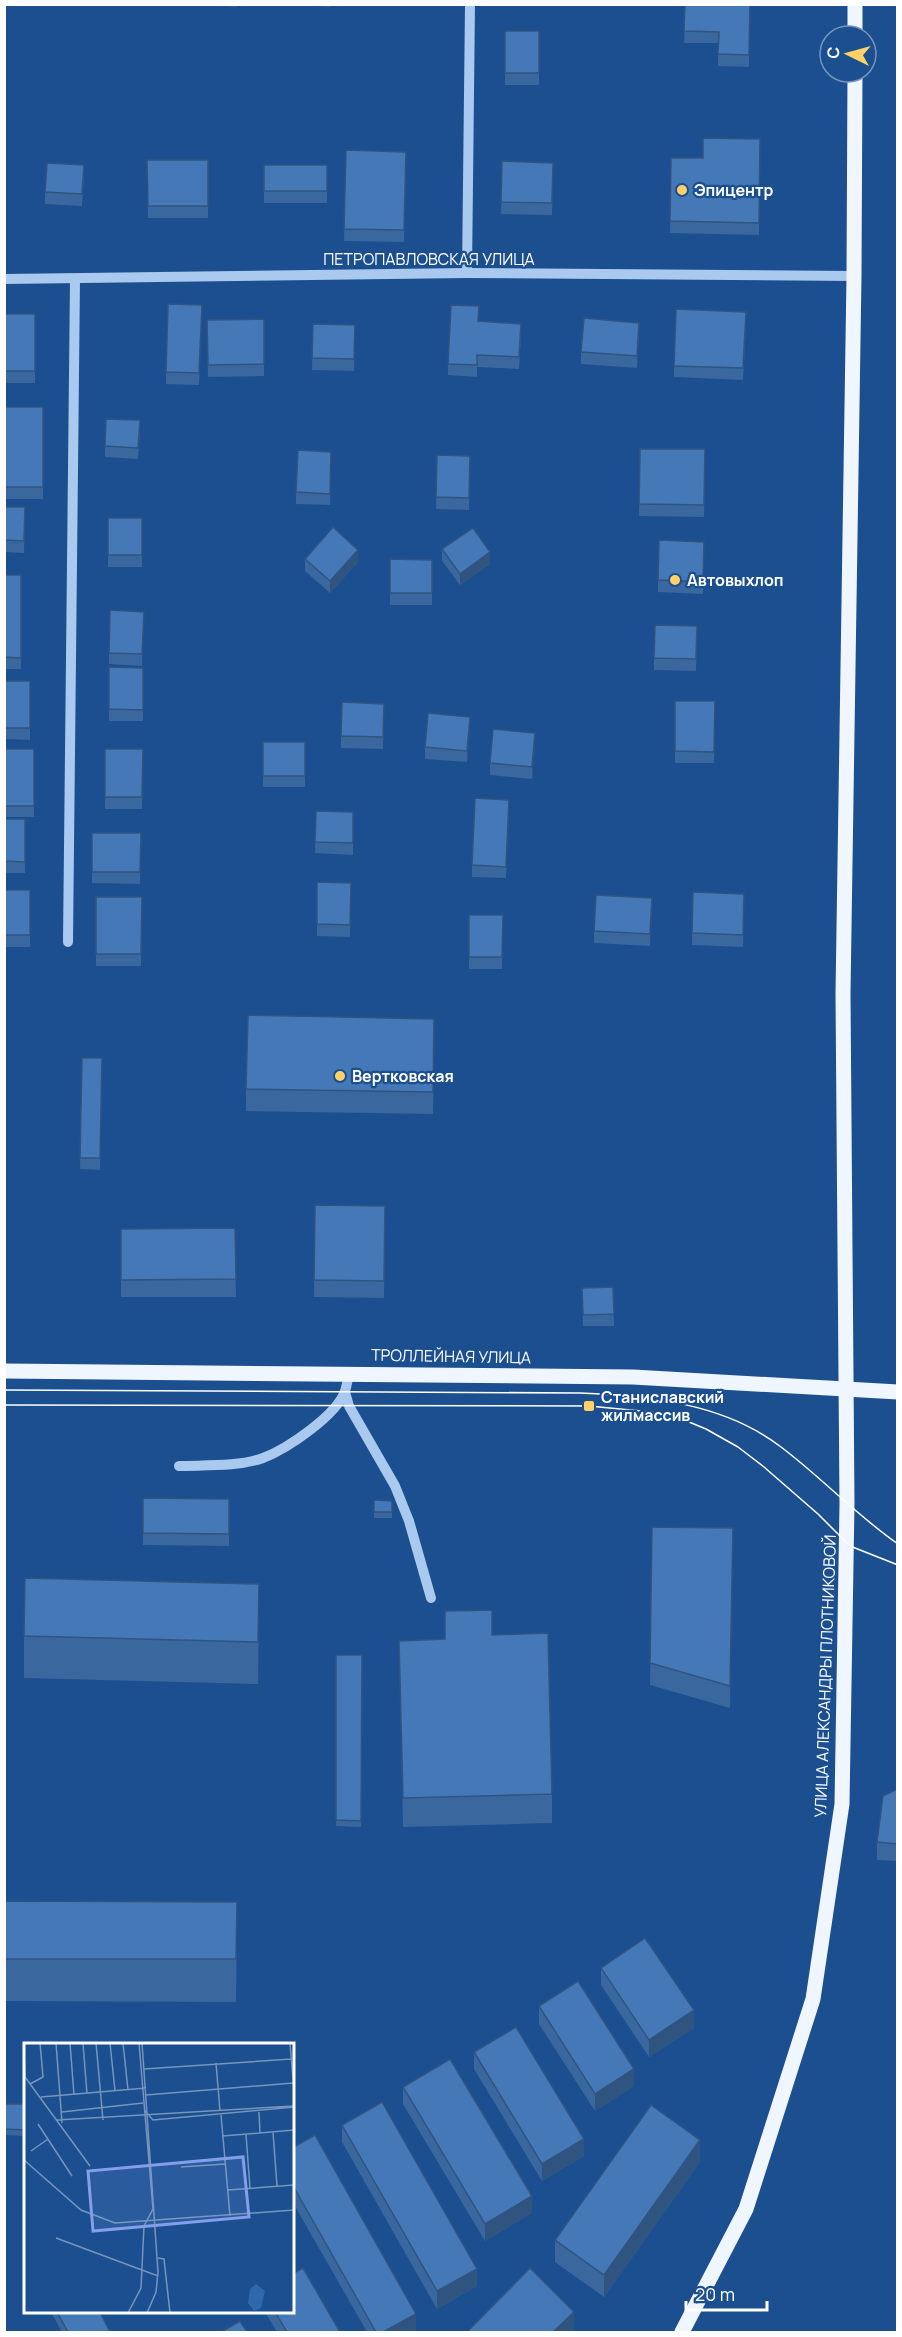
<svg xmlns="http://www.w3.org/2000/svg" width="902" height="2337" viewBox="0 0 902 2337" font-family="Manrope,sans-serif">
  <rect width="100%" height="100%" fill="#1b4f8f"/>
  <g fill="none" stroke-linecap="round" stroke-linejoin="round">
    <g stroke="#a9c9ee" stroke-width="10">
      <path d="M467 273 470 4"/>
      <path d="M4 279 467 273 854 276"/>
      <path d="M68 942 75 279"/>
      <path d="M345 1392 349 1406 395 1486 409 1521 431 1598"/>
      <path d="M179 1466C206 1465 238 1467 263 1458 287 1449 337 1415 345 1391 347 1385 348 1378 349 1373"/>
    </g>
    <g stroke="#f0f6ff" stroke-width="15">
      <path d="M855 36V4"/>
      <path d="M4 1371 633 1377 898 1392"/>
      <path d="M682 2332 746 2209 813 1999 842 1804 847 1504 843 994 854 276 855 72"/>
    </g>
    <g stroke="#fff" stroke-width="1.5">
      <path d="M4 1390 580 1393C649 1396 724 1403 781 1447 821 1477 856 1515 898 1544"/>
      <path d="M4 1405 589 1406 651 1412 677 1417 706 1429 738 1447 764 1467 818 1514 850 1546 898 1565"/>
    </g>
  </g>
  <g fill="#3a679d">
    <path d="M196 4H237V7Z"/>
    <path d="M284 4H331V7Z"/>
    <path d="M390 4H422L421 6Z"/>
    <path d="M685 4H750L749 67 718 66V43H684Z"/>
    <rect x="505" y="31" width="34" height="54"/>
    <path d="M760 139 759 235 670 233 671 158H703Z"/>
    <path d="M346 150 406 152 404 242 344 241Z"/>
    <path d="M147 160H208V218H148Z"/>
    <path d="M502 161 553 163 552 215 501 214Z"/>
    <rect x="264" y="165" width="63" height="38"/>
    <path d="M84 177 82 206 45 204V192Z"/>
    <rect x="4" y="314" width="31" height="69"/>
    <path d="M202 317 199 385 166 384V372Z"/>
    <path d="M264 319V376L208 377 207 320Z"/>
    <path d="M479 321 521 335 519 369 477 367V377L448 375V364Z"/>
    <path d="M313 324 355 325 354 371 312 370Z"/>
    <path d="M746 324 743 380 674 377V366Z"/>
    <path d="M639 334 637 368 581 364V352Z"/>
    <rect x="4" y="407" width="39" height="92"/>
    <path d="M140 432 138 459 105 457V446Z"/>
    <path d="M640 449H705L704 517 639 516Z"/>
    <path d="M437 455 470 456 469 510 436 509Z"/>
    <path d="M331 464 330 505 296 504V492Z"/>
    <path d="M4 507H25L24 553 4 552Z"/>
    <rect x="108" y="518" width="34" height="49"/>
    <path d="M442 549 490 564 460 585 442 561Z"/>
    <path d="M704 554 703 594 658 592V580Z"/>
    <path d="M305 559 358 562 330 593 305 571Z"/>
    <path d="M390 559 432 560V605H390Z"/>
    <rect x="4" y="575" width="17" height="94"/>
    <path d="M144 612 142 666 109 664V653Z"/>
    <path d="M697 626 696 671 654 670V658Z"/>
    <path d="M109 667 143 668V721H109Z"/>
    <path d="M4 681H30V740L4 739Z"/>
    <path d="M675 701H715L714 763H675Z"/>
    <path d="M384 716 383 749 341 748V736Z"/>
    <path d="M470 729 467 762 425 759V747Z"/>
    <rect x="263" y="742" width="42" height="45"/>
    <path d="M535 745 532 779 490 775V763Z"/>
    <rect x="4" y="749" width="30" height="68"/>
    <path d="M105 749H143L142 809H105Z"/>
    <path d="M316 811 353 812V855L315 853Z"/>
    <path d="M509 811 506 878 472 877V865Z"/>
    <rect x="4" y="819" width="21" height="54"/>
    <path d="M92 833H141L140 884 92 883Z"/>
    <path d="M317 882 351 883 350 937 317 936Z"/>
    <rect x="4" y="890" width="26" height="57"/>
    <path d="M693 892 744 894 743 947 692 945Z"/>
    <path d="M96 897H142L141 966H96Z"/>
    <path d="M652 910 650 946 594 943V931Z"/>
    <path d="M469 915H503L502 969H469Z"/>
    <path d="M434 1019 433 1114 246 1111V1089Z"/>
    <path d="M82 1058H102L100 1170 80 1169Z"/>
    <path d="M315 1205 385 1206 384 1298 314 1297Z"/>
    <path d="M235 1228 236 1297H121V1229Z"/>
    <path d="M613 1287 614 1326H583L582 1288Z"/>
    <path d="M143 1498 229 1499V1546L143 1545Z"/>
    <path d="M374 1500 392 1501V1518H374Z"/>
    <path d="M652 1527 733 1528 730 1708 650 1685Z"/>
    <path d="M445 1611 492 1635 552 1794V1823L403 1827 399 1641 445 1640Z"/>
    <path d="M259 1627 258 1684 24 1678V1636Z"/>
    <path d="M336 1655H362L361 1827 336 1826Z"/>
    <path d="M897 1789V1861L877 1860V1842Z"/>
    <path d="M4 1901 237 1902 236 2002 4 2001Z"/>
    <path d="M601 1968 694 2028 649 2057 601 1985Z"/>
    <path d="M539 2006 634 2086 595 2111 539 2024Z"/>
    <path d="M474 2052 584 2156 542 2181 474 2069Z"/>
    <path d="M403 2087 532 2213 485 2241 403 2104Z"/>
    <path d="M4 2104H26V2136L4 2135Z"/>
    <path d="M342 2125 477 2286 437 2309 342 2142Z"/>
    <path d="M292 2148 416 2331 414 2332H367L292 2201Z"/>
    <path d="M700 2162 604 2297 555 2262V2240Z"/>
    <path d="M52 2312H100L110 2332H62L52 2314Z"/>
    <path d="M265 2312H292L340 2332H277Z"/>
  </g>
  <g fill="#305480">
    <path d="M639 323V334L637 368V356Z"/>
    <path d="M358 550V562L330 593V581Z"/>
    <path d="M490 552V564L460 585V574Z"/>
    <path d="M470 717V729L467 762V751Z"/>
    <path d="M535 733V745L532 779V767Z"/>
    <path d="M652 898V910L650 946V934Z"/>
    <path d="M259 1584V1627L258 1684V1642Z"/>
    <path d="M694 2010V2028L649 2057V2040Z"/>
    <path d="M634 2069V2086L595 2111V2094Z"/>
    <path d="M584 2139V2156L542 2181V2164Z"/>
    <path d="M700 2140V2162L604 2297V2275Z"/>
    <path d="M532 2196V2213L485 2241V2224Z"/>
    <path d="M477 2269V2286L437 2309V2291Z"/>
    <path d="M574 2312V2332H553Z"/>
    <path d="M416 2314V2331L414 2332H383Z"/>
  </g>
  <g fill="#4478b7" stroke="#305480" stroke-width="1.5">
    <path d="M685 4H750L749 55 718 54 719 32 684 31Z"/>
    <rect x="505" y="31" width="34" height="42"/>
    <path d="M703 138 760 139 759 223 670 221 671 158H703Z"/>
    <path d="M346 150 406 152 404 230 344 229Z"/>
    <path d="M147 160H208V206H148Z"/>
    <path d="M502 161 553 163 552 203 501 202Z"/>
    <path d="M47 163 84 165 82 194 45 192Z"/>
    <rect x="264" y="165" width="63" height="26"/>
    <path d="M168 304 202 305 199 373 166 372Z"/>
    <path d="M451 305 479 306 478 321 521 324 519 357 477 355V365L448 364Z"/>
    <path d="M676 309 746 312 743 368 674 366Z"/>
    <rect x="4" y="314" width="31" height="57"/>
    <path d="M584 318 639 323 637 356 581 352Z"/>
    <path d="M264 319V364L208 365 207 320Z"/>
    <path d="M313 324 355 325 354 359 312 358Z"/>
    <rect x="4" y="407" width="39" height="80"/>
    <path d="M106 419 140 420 138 448 105 446Z"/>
    <path d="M640 449H705L704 505 639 504Z"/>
    <path d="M298 450 331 452 330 494 296 492Z"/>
    <path d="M437 455 470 456 469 498 436 497Z"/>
    <path d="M4 507H25L24 541 4 540Z"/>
    <rect x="108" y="518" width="34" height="37"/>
    <path d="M333 527 358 550 330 581 305 559Z"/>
    <path d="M473 528 490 552 460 574 442 549Z"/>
    <path d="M659 540 704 542 703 582 658 580Z"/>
    <path d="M390 559 432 560V593H390Z"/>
    <path d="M4 575H21V658L4 657Z"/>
    <path d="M110 610 144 612 142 654 109 653Z"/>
    <path d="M655 625 697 626 696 659 654 658Z"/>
    <path d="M109 667 143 668V710L109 709Z"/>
    <rect x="4" y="681" width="26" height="47"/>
    <path d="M675 701H715L714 752 675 751Z"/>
    <path d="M342 702 384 704 383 737 341 736Z"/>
    <path d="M428 713 470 717 467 751 425 747Z"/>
    <path d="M493 729 535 733 532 767 490 763Z"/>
    <rect x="263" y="742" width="42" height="34"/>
    <rect x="4" y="749" width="30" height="57"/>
    <path d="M105 749H143L142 797H105Z"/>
    <path d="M475 798 509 800 506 867 472 865Z"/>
    <path d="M316 811 353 812V843L315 842Z"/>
    <path d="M4 819H25V862L4 861Z"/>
    <path d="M92 833H141L140 872H92Z"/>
    <path d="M317 882 351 883 350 925 317 924Z"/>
    <rect x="4" y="890" width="26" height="45"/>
    <path d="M693 892 744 894 743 935 692 933Z"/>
    <path d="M596 895 652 898 650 934 594 931Z"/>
    <path d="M96 897H142L141 954H96Z"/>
    <path d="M469 915H503L502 957H469Z"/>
    <path d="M248 1015 434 1019 433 1092 246 1089Z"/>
    <path d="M82 1058H102L100 1158H80Z"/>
    <path d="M315 1205 385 1206 384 1281 314 1280Z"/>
    <path d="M235 1228 236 1279 121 1280V1229Z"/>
    <path d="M613 1287 614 1314 583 1315 582 1288Z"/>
    <path d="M143 1498 229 1499V1534L143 1533Z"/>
    <path d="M374 1500 392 1501V1512H374Z"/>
    <path d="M652 1527 733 1528 730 1686 650 1663Z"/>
    <path d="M25 1578 259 1584 258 1642 24 1636Z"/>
    <path d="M492 1610V1635L548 1633 552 1794 403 1798 399 1641 445 1639V1611Z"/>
    <path d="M336 1655H362L361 1821 336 1820Z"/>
    <path d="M897 1789V1844L877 1842 883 1796Z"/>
    <path d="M4 1901 237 1902 236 1959H4Z"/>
    <path d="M645 1938 694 2010 649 2040 601 1968Z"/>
    <path d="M578 1981 634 2069 595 2094 539 2006Z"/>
    <path d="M516 2027 584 2139 542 2164 474 2052Z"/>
    <path d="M450 2059 532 2196 485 2224 403 2087Z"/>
    <path d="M382 2102 477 2269 437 2291 342 2125Z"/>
    <path d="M4 2104H26V2130L4 2129Z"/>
    <path d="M651 2105 700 2140 604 2275 555 2240Z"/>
    <path d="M315 2135 416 2314 383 2332H376L292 2184V2148Z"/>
    <path d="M303 2268 340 2332H287L275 2312H292V2274Z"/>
    <path d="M530 2268 574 2312 553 2332H467Z"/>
    <path d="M57 2312H100L110 2332H68Z"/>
    <path d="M240 2321 247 2332H221Z"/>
  </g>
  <g fill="#ffd166" stroke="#1b4f8f" stroke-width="2">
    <circle cx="682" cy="190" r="6"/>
    <circle cx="675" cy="580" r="6"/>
    <circle cx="340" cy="1076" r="6"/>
    <rect x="583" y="1400" width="12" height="12" rx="3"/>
  </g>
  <g text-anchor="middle" stroke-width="4.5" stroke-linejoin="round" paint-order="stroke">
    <g font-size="16" font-weight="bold" fill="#fff" stroke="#1b4f8f" text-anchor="start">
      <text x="694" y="196">Эпицентр</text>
      <text x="687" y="586">Автовыхлоп</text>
      <text x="352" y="1082">Вертковская</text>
      <text x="601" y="1403">Станиславский<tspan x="601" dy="18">жилмассив</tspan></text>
    </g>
    <g font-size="16" fill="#fff" stroke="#1b4f8f">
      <text x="429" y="265">ПЕТРОПАВЛОВСКАЯ УЛИЦА</text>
      <text transform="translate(451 1356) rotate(1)" y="6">ТРОЛЛЕЙНАЯ УЛИЦА</text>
      <text transform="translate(825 1676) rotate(-88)" y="6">УЛИЦА АЛЕКСАНДРЫ ПЛОТНИКОВОЙ</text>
    </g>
  </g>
  <g transform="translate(24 2043)">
    <rect width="270" height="270" fill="#1b4f8f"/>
    <path d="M232 241 241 248 237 265 230 268 224 260 226 246Z" fill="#2e69ad"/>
    <path fill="none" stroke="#7695bc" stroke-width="1.5" d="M32 0 38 80M46 0 50 52M59 0 63 51M72 0 79 77M86 0 91 48M99 0 104 47M118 0 134 229 132 249 123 270M266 0 270 48M0 5 1 34M192 20 196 68M120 26 267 16M1 34 66 123M6 41 19 34 16 0M122 52 269 40M17 54 122 45M121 68 129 77 270 64M38 69 119 60M235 69 236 90M197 72 206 173M33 77 270 63M14 81 48 133M249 89 253 143M222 92 226 145M199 93 270 87M7 108 24 96M0 117 57 167 91 180 270 167M157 124 201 121M204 147 270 142M32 195 134 233M134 215 140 216 146 270M104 270 117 245 120 183 129 166 115 0"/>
    <path fill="#839eea" fill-opacity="0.15" stroke="#839eea" stroke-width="3" d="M219 114 225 174 69 188 64 128Z"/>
    <rect width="270" height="270" fill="none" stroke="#fff" stroke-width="3"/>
  </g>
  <rect width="902" height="2337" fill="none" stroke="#ffffff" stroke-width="12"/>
  <g transform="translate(848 54) rotate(275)"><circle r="28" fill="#1b4f8f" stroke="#7695bc" stroke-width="1.5"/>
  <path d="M0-4.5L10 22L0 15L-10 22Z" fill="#ffd166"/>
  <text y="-9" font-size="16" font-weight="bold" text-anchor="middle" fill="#ffffff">С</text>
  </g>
  <path d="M686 2301v9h81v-9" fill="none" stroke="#ffffff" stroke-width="3"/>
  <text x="695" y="2301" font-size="18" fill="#ffffff" stroke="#1b4f8f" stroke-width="4.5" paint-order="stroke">20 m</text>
</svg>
